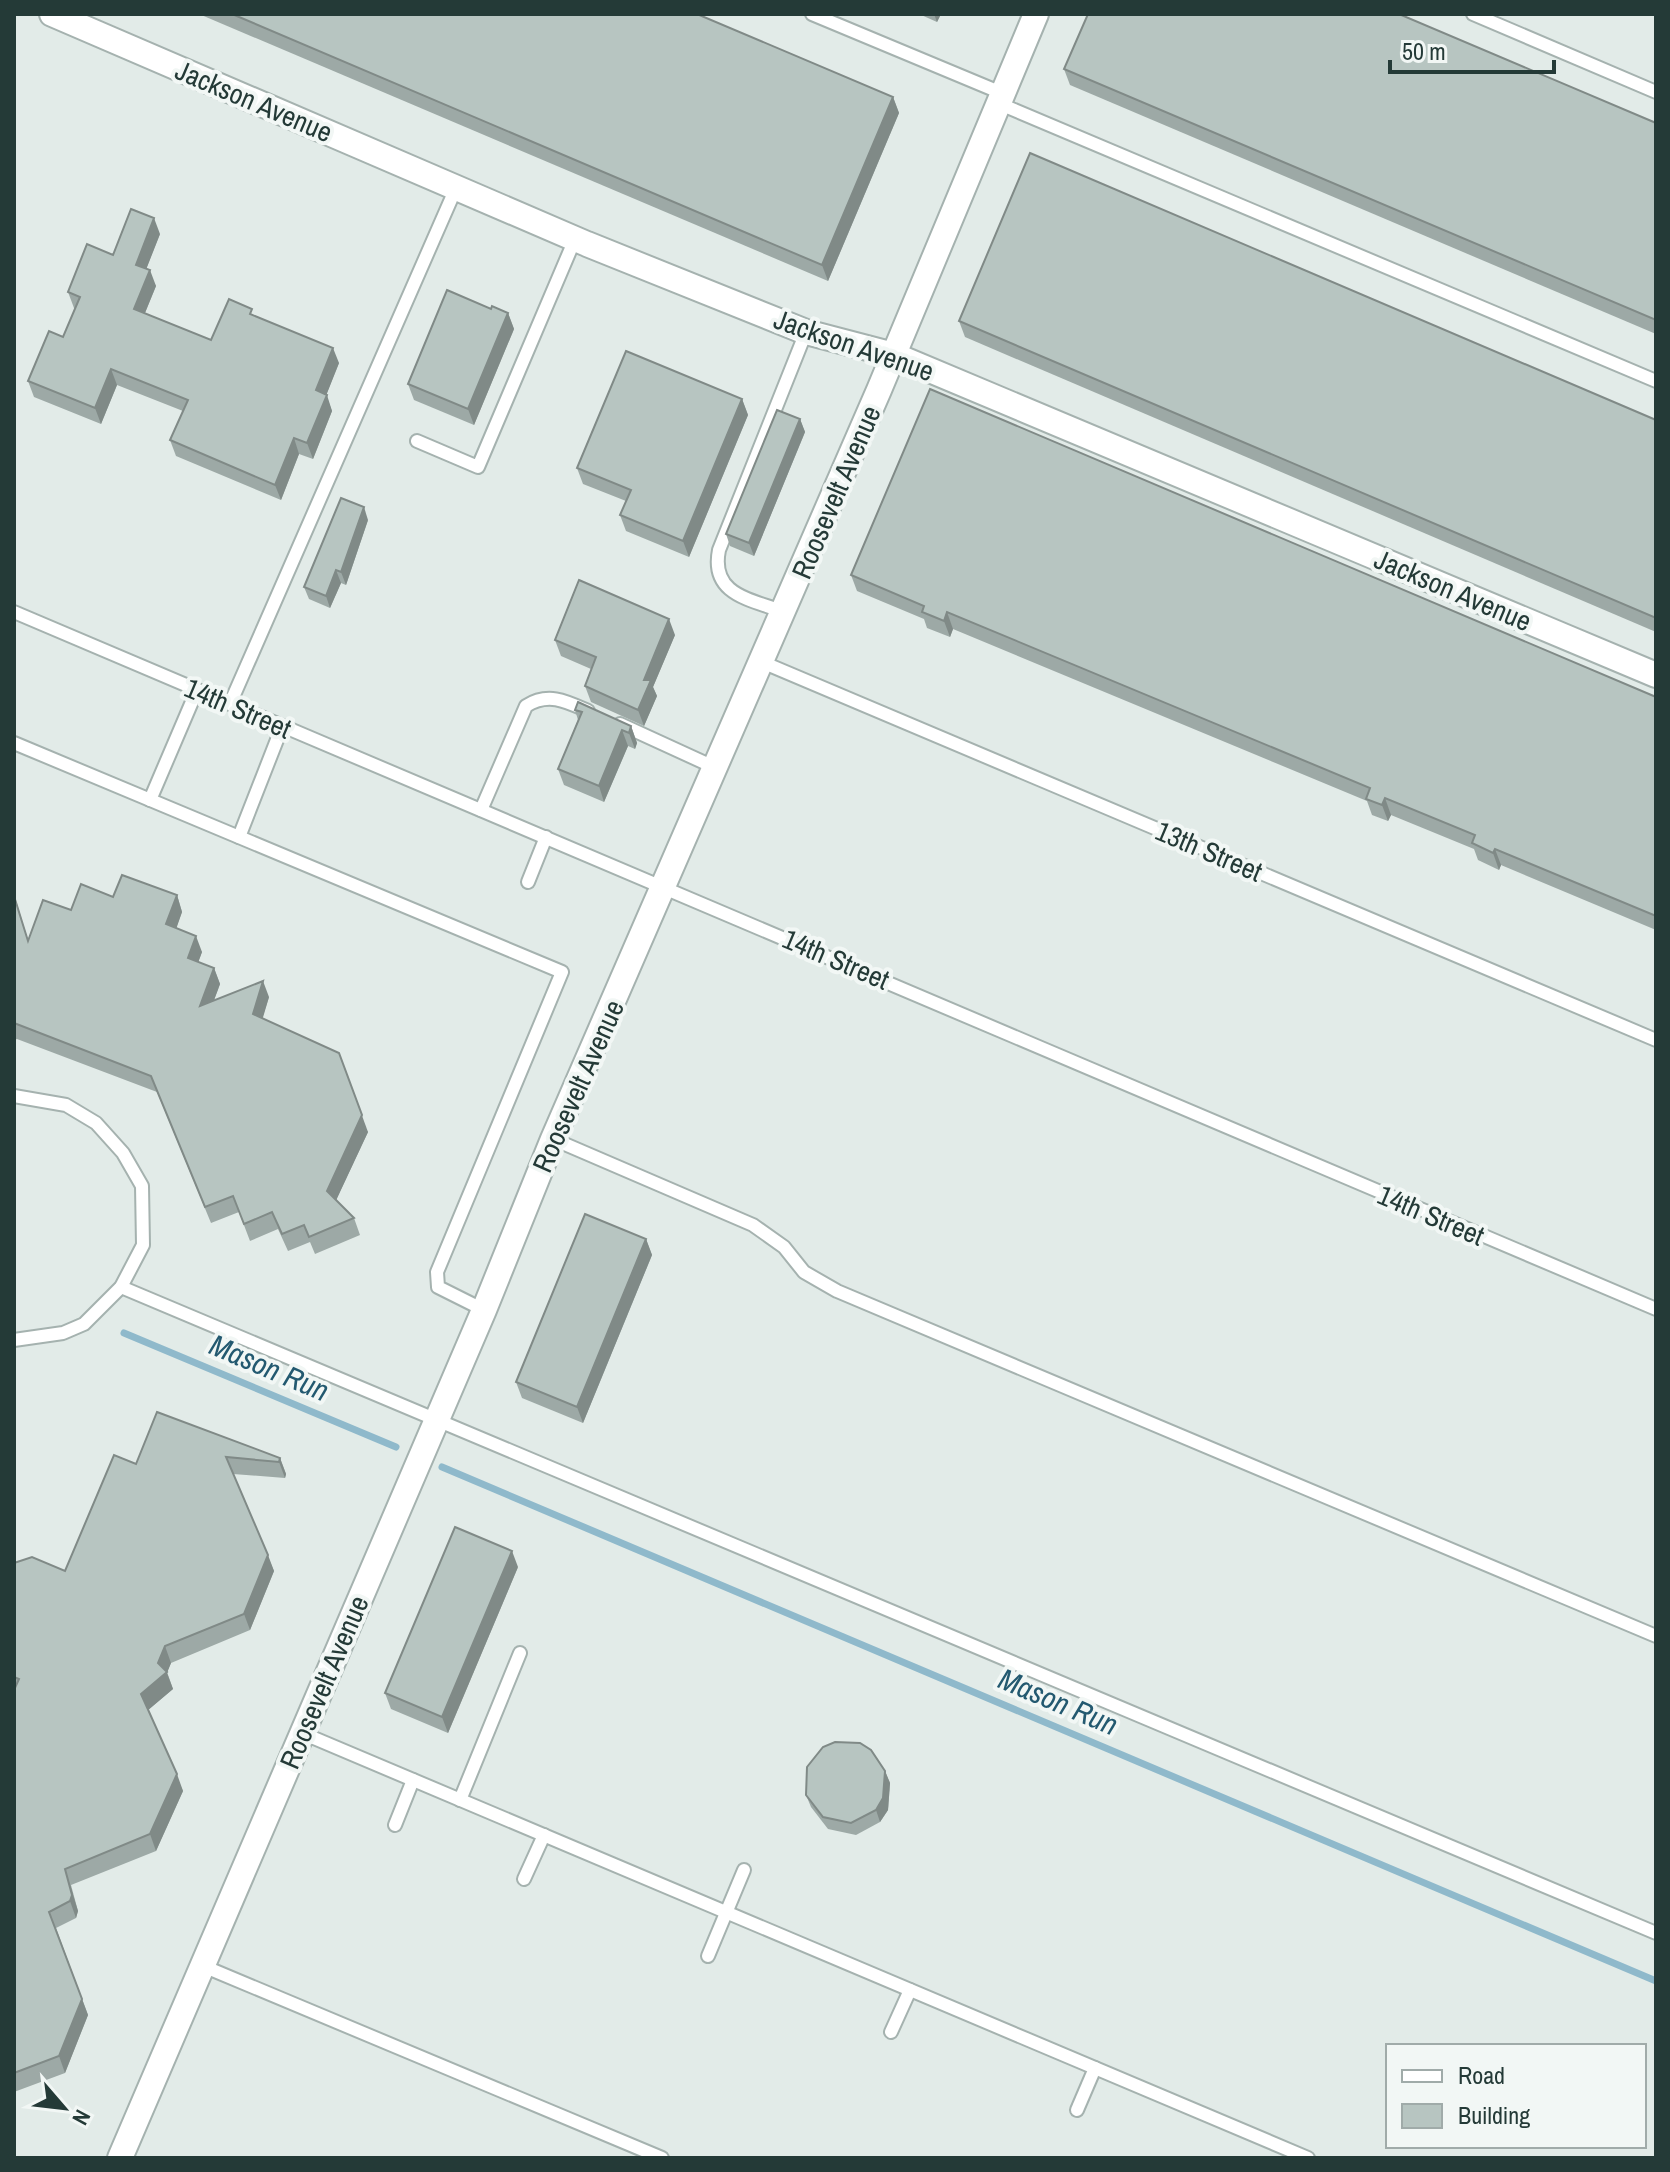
<svg xmlns="http://www.w3.org/2000/svg" width="1670" height="2172" viewBox="0 0 1670 2172" font-family="'Archivo Narrow',sans-serif">
  <rect width="100%" height="100%" fill="#e2ebe8"/>
  <g fill="none" stroke-linecap="round" stroke-linejoin="round">
    <g stroke="#8fb9cb" stroke-width="7">
      <path d="M124 1333 396 1447"/>
      <path d="M442 1467 1656 1981"/>
    </g>
    <g stroke="#a5b2af" stroke-width="16">
      <g id="lane">
        <path d="M812 14 1004 94"/>
        <path d="M1473 14 1656 92"/>
        <path d="M1000 104 1656 381"/>
        <path d="M417 441 478 467 575 239"/>
        <path d="M14 612 1656 1309"/>
        <path d="M784 612C750 599 710 595 719 550L806 332"/>
        <path d="M762 662 1656 1040"/>
        <path d="M230 704 456 188"/>
        <path d="M620 724 716 768"/>
        <path d="M14 743 562 972 437 1272 438 1287 484 1310"/>
        <path d="M150 800 197 690"/>
        <path d="M481 810 526 706C548 692 566 701 588 711"/>
        <path d="M239 837 282 727"/>
        <path d="M528 882 546 837"/>
        <path d="M14 1096 66 1105 96 1123 123 1153 142 1186 143 1245 121 1287 84 1324 63 1333 14 1340"/>
        <path d="M553 1139 753 1225 784 1247 804 1272 837 1291 1656 1636"/>
        <path d="M121 1287 1656 1933"/>
        <path d="M302 1733 1308 2158"/>
        <path d="M460 1800 520 1653"/>
        <path d="M395 1825 413 1780"/>
        <path d="M524 1879 544 1835"/>
        <path d="M708 1956 744 1870"/>
        <path d="M203 1966 662 2158"/>
        <path d="M891 2032 910 1990"/>
        <path d="M1077 2110 1095 2068"/>
      </g>
    </g>
    <g stroke="#a5b2af" stroke-width="28">
      <g id="street">
        <path d="M52 14 587 244 806 332 894 355 1656 675"/>
        <path d="M120 2158 484 1310 553 1139 879 390 1036 14"/>
      </g>
    </g>
    <use href="#lane" stroke="#fff" stroke-width="12"/>
    <use href="#street" stroke="#fff" stroke-width="24"/>
  </g>
  <g fill="#9da9a6">
    <path d="M199 14H697L893 97 899 113 828 281Z"/>
    <path d="M919 14H941L937 22Z"/>
    <path d="M1064 69 1656 123V334L1070 85Z"/>
    <path d="M160 234 146 269 156 286 145 313 211 340 254 315 339 363 326 395 332 411 313 459 299 454 281 500 176 456 170 440 183 411 117 385 101 424 34 397 28 381 63 337 75 308H74L68 292 113 255Z"/>
    <path d="M491 309 508 313 514 329 474 425 414 400 408 384Z"/>
    <path d="M959 321 1656 420V632L965 337Z"/>
    <path d="M742 399 748 415 689 557 626 531 620 515 626 501 583 484 577 468Z"/>
    <path d="M800 419 805 432 754 556 730 546 726 534Z"/>
    <path d="M368 520 346 585 341 583 330 608 309 599 304 587Z"/>
    <path d="M851 575 1656 697V930L1501 865 1499 870 1478 860 1474 849 1391 815 1388 821 1372 815 1367 801 953 629 950 637 927 628 924 619 857 591Z"/>
    <path d="M675 635 653 687 657 696 644 726 591 702 585 686 591 669 561 656 555 640Z"/>
    <path d="M575 710 631 726 637 743 635 749 628 746 604 802 564 785 558 769 578 720Z"/>
    <path d="M14 894 28 940 71 910 113 897 177 895 182 912 176 928 202 952 198 962 214 968 220 984 214 1000 269 997 262 1019 368 1132 336 1200 354 1218 360 1235 315 1254 310 1242 288 1251 278 1229 250 1241 239 1212 211 1223 157 1092 17 1039 14 1040Z"/>
    <path d="M646 1239 652 1255 583 1423 522 1398 516 1382Z"/>
    <path d="M157 1412 280 1458 286 1474 285 1478 233 1474 274 1571 250 1630 171 1663 167 1672 173 1689 148 1710 183 1791 156 1851 71 1885 78 1911 76 1918 56 1928 88 2015 65 2073 14 2092V1563L65 1571 136 1464Z"/>
    <path d="M518 1567 448 1733 391 1709 385 1693Z"/>
    <path d="M885 1771 890 1783 888 1810 880 1822 856 1835 828 1829 811 1807 806 1795Z"/>
  </g>
  <g fill="#808a87">
    <path d="M934 14H941L937 22Z"/>
    <path d="M893 97 899 113 828 281 822 265Z"/>
    <path d="M154 218 160 234 142 280 136 265Z"/>
    <path d="M150 270 156 286 140 325 134 309Z"/>
    <path d="M508 313 514 329 474 425 468 409Z"/>
    <path d="M333 348 339 363 322 406 316 390Z"/>
    <path d="M111 369 117 385 101 424 95 408Z"/>
    <path d="M327 395 332 411 313 459 307 443Z"/>
    <path d="M742 399 748 415 689 557 683 541Z"/>
    <path d="M800 419 805 432 754 556 749 543Z"/>
    <path d="M294 438 299 454 281 500 275 485Z"/>
    <path d="M364 507 368 520 346 585 341 572Z"/>
    <path d="M336 570 341 583 330 608 326 596Z"/>
    <path d="M947 612 953 629 950 637 944 621Z"/>
    <path d="M669 619 675 635 653 687 657 696 644 726 638 710 644 680Z"/>
    <path d="M631 726 637 743 635 749 629 733Z"/>
    <path d="M622 730 628 746 604 802 599 786Z"/>
    <path d="M1385 798 1391 815 1388 821 1382 805Z"/>
    <path d="M1495 849 1501 865 1499 870 1493 853Z"/>
    <path d="M177 895 182 912 172 941 166 924Z"/>
    <path d="M196 936 202 952 194 974 188 958Z"/>
    <path d="M214 968 220 984 206 1022 200 1006Z"/>
    <path d="M263 981 269 997 259 1031 253 1014Z"/>
    <path d="M339 1053 368 1132 333 1207 327 1191Z"/>
    <path d="M646 1239 652 1255 583 1423 577 1407Z"/>
    <path d="M280 1458 286 1474 285 1478 279 1462Z"/>
    <path d="M512 1551 518 1567 448 1733 442 1717Z"/>
    <path d="M268 1555 274 1571 250 1630 244 1614Z"/>
    <path d="M165 1646 171 1663 167 1673 173 1689 147 1711 141 1694Z"/>
    <path d="M885 1771 890 1783 888 1810 880 1822 876 1810Z"/>
    <path d="M177 1774 183 1791 156 1851 150 1834Z"/>
    <path d="M65 1869 78 1911 76 1918 70 1901Z"/>
    <path d="M82 1999 88 2015 65 2073 59 2056Z"/>
  </g>
  <g fill="#b7c5c1" stroke="#808a87" stroke-width="2">
    <path d="M232 14H697L893 97 822 265Z"/>
    <path d="M1088 14H1399L1656 123V320L1064 69Z"/>
    <path d="M1030 153 1656 420V618L959 321Z"/>
    <path d="M131 209 154 218 136 265 150 270 134 309 211 340 229 299 252 309 250 314 333 348 316 390 327 395 307 443 294 438 275 485 170 440 188 400 111 369 95 408 28 381 49 331 63 337 80 297 68 292 87 244 113 255Z"/>
    <path d="M447 290 491 309 492 306 508 313 468 409 408 384Z"/>
    <path d="M626 351 742 399 683 541 620 515 631 490 577 468Z"/>
    <path d="M930 389 1656 697V916L1495 849 1493 853 1472 843 1475 835 1385 798 1382 805 1366 799 1370 788 947 612 944 621 932 616 922 612 924 606 851 575Z"/>
    <path d="M777 410 800 419 749 543 726 534Z"/>
    <path d="M341 498 364 507 341 572 336 570 326 596 304 587Z"/>
    <path d="M579 580 669 619 644 680H651L638 710 585 686 596 657 555 640Z"/>
    <path d="M578 702 631 726 629 733 622 730 599 786 558 769 582 712 575 710Z"/>
    <path d="M122 875 177 895 166 924 196 936 188 958 214 968 200 1006 263 981 253 1014 339 1053 362 1115 327 1191 354 1218 309 1237 304 1225 282 1234 272 1212 244 1224 233 1196 205 1207 151 1076 14 1023V896L28 941 43 900 71 910 81 884 113 897Z"/>
    <path d="M585 1214 646 1239 577 1407 516 1382Z"/>
    <path d="M157 1412 280 1458 279 1462 226 1457 268 1555 244 1614 165 1646 158 1663 167 1672 141 1694 177 1774 150 1834 65 1869 72 1895 70 1901 49 1912 82 1999 59 2056 14 2073V1690L19 1679 14 1677V1563L32 1557 65 1571 114 1455 136 1464Z"/>
    <path d="M455 1527 512 1551 442 1717 385 1693Z"/>
    <path d="M835 1742 860 1743 871 1750 885 1771 883 1798 876 1810 851 1823 823 1817 806 1795 807 1767 823 1747Z"/>
  </g>
  <g text-anchor="middle" stroke-width="8" stroke-linejoin="round" paint-order="stroke">
    <g font-size="28" fill="#243a37" stroke="#f2f7f5">
      <text transform="translate(254 101) rotate(23)" y="10">Jackson Avenue</text>
      <text transform="translate(854 345) rotate(19)" y="10">Jackson Avenue</text>
      <text transform="translate(836 492) rotate(-67)" y="10">Roosevelt Avenue</text>
      <text transform="translate(1453 590) rotate(23)" y="10">Jackson Avenue</text>
      <text transform="translate(238 708) rotate(23)" y="10">14th Street</text>
      <text transform="translate(1209 851) rotate(23)" y="10">13th Street</text>
      <text transform="translate(836 959) rotate(23)" y="10">14th Street</text>
      <text transform="translate(578 1086) rotate(-66)" y="10">Roosevelt Avenue</text>
      <text transform="translate(1431 1215) rotate(23)" y="10">14th Street</text>
      <text transform="translate(324 1682) rotate(-67)" y="10">Roosevelt Avenue</text>
    </g>
    <g font-size="30" font-style="italic" fill="#235970" stroke="#f2f7f5">
      <text transform="translate(269 1368) rotate(23)" y="10">Mason Run</text>
      <text transform="translate(1058 1702) rotate(23)" y="10">Mason Run</text>
    </g>
  </g>
  <rect width="1670" height="2172" fill="none" stroke="#243a37" stroke-width="32"/>
  <rect x="1386" y="2044" width="260" height="104" fill="#f2f7f5" stroke="#a0aba9" stroke-width="2"/>
  <rect x="1402" y="2070" width="40" height="12" fill="#ffffff" stroke="#a0aba9" stroke-width="2"/>
  <text x="1458" y="2084" font-size="24" fill="#243a37">Road</text>
  <rect x="1402" y="2104" width="40" height="24" fill="#b7c5c1" stroke="#a0aba9" stroke-width="2"/>
  <text x="1458" y="2124" font-size="24" fill="#243a37">Building</text>
  <g transform="translate(64 2108) rotate(118)" stroke="#f2f7f5" stroke-width="6" paint-order="stroke">
  <path d="M0-6L14 30L0 20L-14 30Z" fill="#243a37"/>
  <text y="-12" font-size="22" font-weight="bold" text-anchor="middle" fill="#243a37">N</text>
  </g>
  <path d="M1390 60v12h164v-12" fill="none" stroke="#243a37" stroke-width="4"/>
  <text x="1402" y="60" font-size="24" fill="#243a37" stroke="#f2f7f5" stroke-width="6" paint-order="stroke">50 m</text>
</svg>
